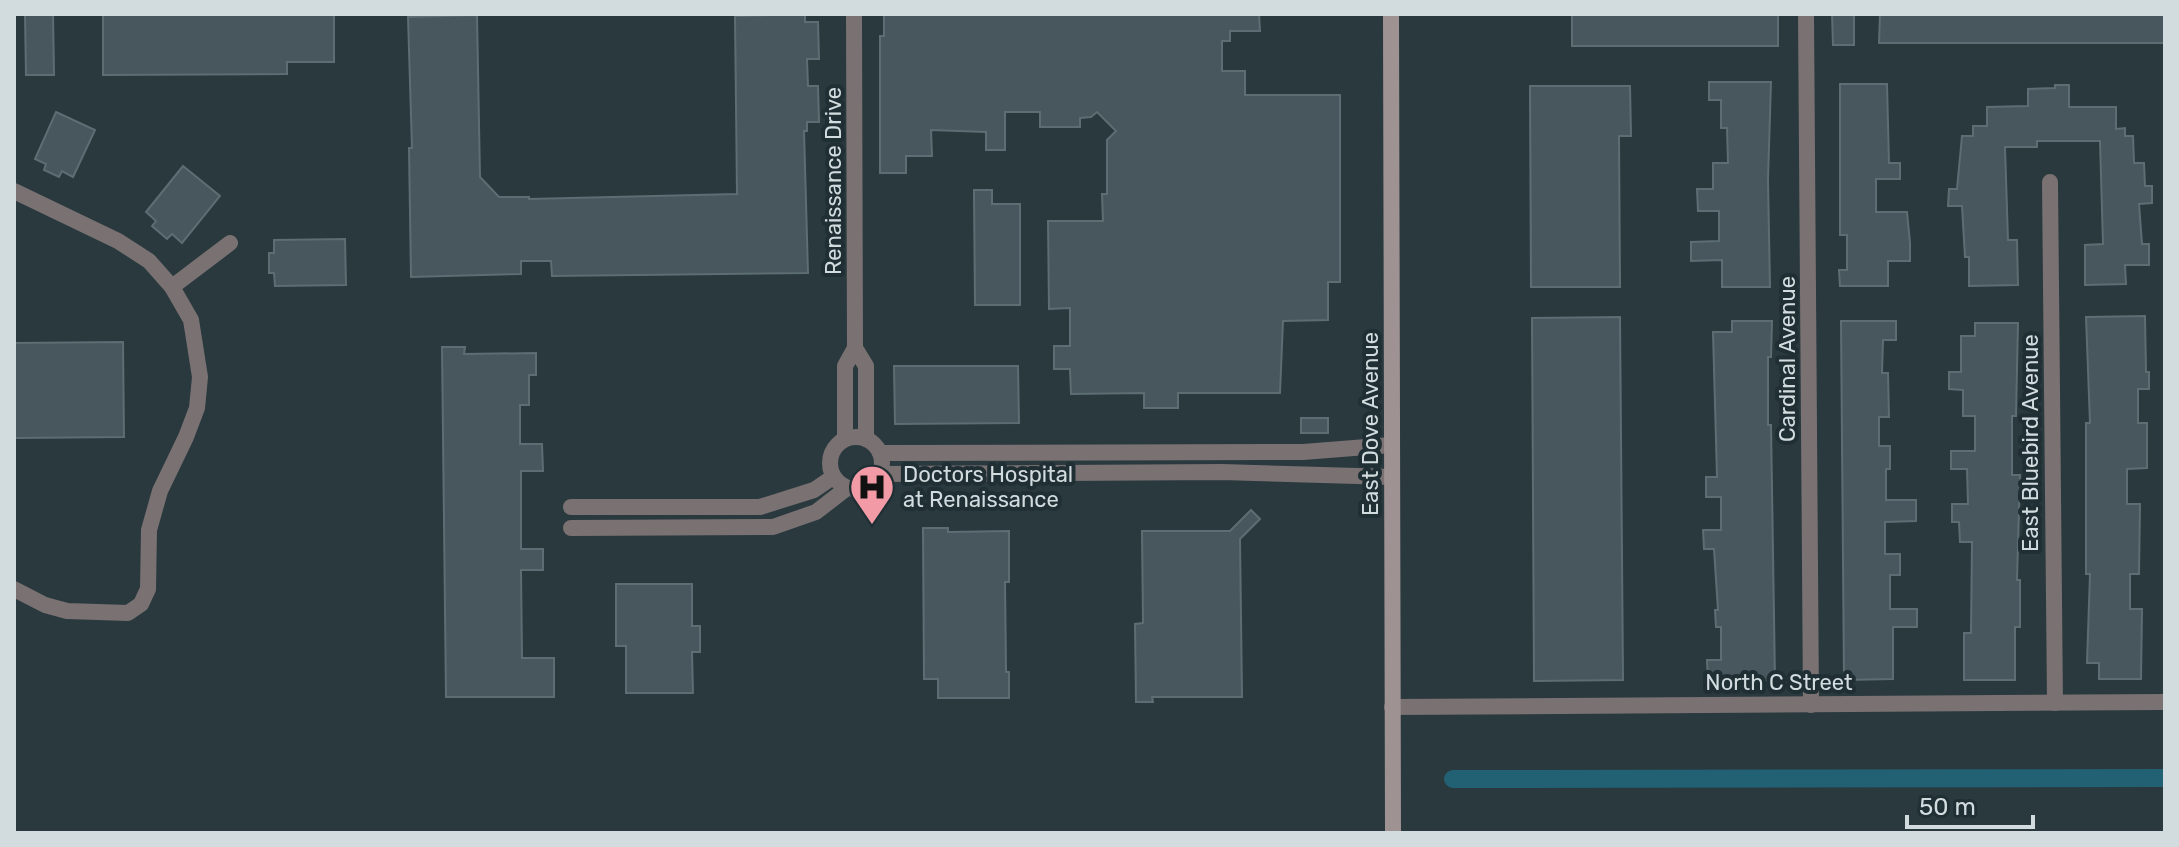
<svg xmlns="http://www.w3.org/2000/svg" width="2179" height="847" viewBox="0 0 2179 847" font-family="Rubik,sans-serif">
  <rect width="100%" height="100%" fill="#29393e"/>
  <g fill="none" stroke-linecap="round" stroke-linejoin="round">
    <path stroke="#226073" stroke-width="18" d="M1453 779 2165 778"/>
  </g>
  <g fill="#47575d" stroke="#5c6d73" stroke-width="2">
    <path d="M25 14H53L54 75H26Z"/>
    <path d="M103 14H334V62H287V74L103 75Z"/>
    <path d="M805 14V22H818L819 59H807L808 86H818L819 122H807V131H804L808 273 552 276 551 261H521V274L411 277 409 148H412L408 17 477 15 480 177 499 197H529V199L737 194 735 16Z"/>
    <path d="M884 14H1259L1260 31H1230V41H1222V71H1245V95H1340V282H1328V320L1283 321 1280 393H1178V408H1144V393L1071 394 1070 369H1054V346H1070V308L1049 309 1048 221H1103L1102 194H1107V140L1116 131 1097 112 1091 117 1080 118V127H1040V112H1005V150H986V132L931 130 932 156H906V173H880V36H884Z"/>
    <rect x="1572" y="14" width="206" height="32"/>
    <path d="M1832 14H1854V45H1833Z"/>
    <path d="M1880 14H2165V43H1879Z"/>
    <path d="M1709 82H1771L1768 180 1770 287H1722V260L1691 261V242L1719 241V211H1698L1697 189H1713V163H1728L1727 128H1721V100H1709Z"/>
    <path d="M1840 84H1887L1889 163H1900V179H1876V212H1907L1910 243V261H1888V286H1840L1839 270H1847V235H1840Z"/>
    <path d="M2055 85H2069V107H2116V129L2125 128V136H2133L2134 163H2144L2145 186H2152V203L2139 204 2142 244H2149V265H2125L2126 284 2085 285V245L2103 244 2100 141H2037V147H2005L2008 240H2017L2018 285 1969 286V257H1965L1962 206H1948L1949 189H1957L1962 136H1973V126H1987V107L2028 106V89L2055 88Z"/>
    <path d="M1530 86H1630L1631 136H1619L1620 287H1531Z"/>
    <path d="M56 112 95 130 73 177 62 171 59 177 44 170 46 164 35 159Z"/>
    <path d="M183 166 220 196 182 243 172 234 167 239 152 226 156 221 146 212Z"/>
    <path d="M974 190H992V204H1020V305H975Z"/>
    <path d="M345 239 346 285 275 286 274 273H269V253H274V240Z"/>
    <path d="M2145 316 2146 372H2149V389H2138V423H2147V468L2127 469V504H2140L2139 574H2130V609H2142L2141 679H2099V663H2087L2090 574H2086V423H2090L2086 317Z"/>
    <path d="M1620 317 1623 680 1534 681 1532 318Z"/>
    <path d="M1732 321H1772L1771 357H1768V425H1771L1775 681H1708L1707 660H1721V627H1716L1715 610H1718L1714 549H1704L1703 530H1721V497H1706V477H1717L1713 332H1732Z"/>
    <path d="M1841 321H1896V340H1883L1882 373H1888L1889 417H1879V446H1890V469H1886V500H1916V521L1885 522V554H1900V575H1890V609H1917V627H1893V679L1844 680Z"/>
    <path d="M1975 323H2018L2016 416H2012V475H2020L2017 580H2020V627H2015V680H1964V633H1971L1972 542H1960L1959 522H1952V504H1968L1967 469H1951V451H1975V416H1963V390L1949 389V372H1961V336H1975Z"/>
    <path d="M123 342 124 437 14 438V343Z"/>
    <path d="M442 347H465L464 354 536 353V375H529V405H520V444H542L543 471H521V549H543V570H521L522 658H554V697H446Z"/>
    <path d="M894 366H1018L1019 423 895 424Z"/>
    <rect x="1301" y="418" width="27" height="15"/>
    <path d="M1251 510 1260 519 1240 539 1242 697H1152L1153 702H1136L1135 624 1143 623 1142 531H1230Z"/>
    <path d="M923 528H948V532L1009 531V582H1005L1006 672H1009V698H938V679H924Z"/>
    <path d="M616 584H692V626H700V652H692L693 693H626V646H616Z"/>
  </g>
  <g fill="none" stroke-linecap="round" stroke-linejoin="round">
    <g stroke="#797172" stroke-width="16">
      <path d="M854 14 855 348"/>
      <path d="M1806 14 1811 705"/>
      <path d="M2050 182 2055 703"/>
      <path d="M14 191 118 241 149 261 172 287 191 320 200 377 197 408 186 437 160 491 149 530 148 589 141 604 128 613 67 611 45 605 14 589"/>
      <path d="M172 287 230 243"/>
      <circle cx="856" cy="463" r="26"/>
      <path d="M845 439V366L855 348 866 366V439"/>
      <path d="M880 453 1303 452 1392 445"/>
      <path d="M880 474 1222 472 1392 477"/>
      <path d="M571 507H760L814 490 833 477"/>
      <path d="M571 528 773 527 816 512 847 488"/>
      <path d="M1392 707 2165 702"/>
    </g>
    <path stroke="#9f9293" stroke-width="16" d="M1391 14 1393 833"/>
  </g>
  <defs>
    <g id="hospital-pin" transform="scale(2.3)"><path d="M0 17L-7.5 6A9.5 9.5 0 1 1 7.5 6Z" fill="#f39aa7" stroke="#1f2f34"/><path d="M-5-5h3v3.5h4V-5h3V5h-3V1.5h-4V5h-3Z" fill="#111"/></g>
  </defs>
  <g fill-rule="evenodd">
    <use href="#hospital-pin" x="872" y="487"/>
  </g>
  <g text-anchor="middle" stroke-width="8" stroke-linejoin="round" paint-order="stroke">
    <g font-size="22" fill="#d2dcdf" stroke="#1f2f34">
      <text transform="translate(833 181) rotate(-90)" y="8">Renaissance Drive</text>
      <text transform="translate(1787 359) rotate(-90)" y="8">Cardinal Avenue</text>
      <text transform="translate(1370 424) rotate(-90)" y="8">East Dove Avenue</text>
      <text transform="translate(2030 443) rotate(-90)" y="8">East Bluebird Avenue</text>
      <text x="1779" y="690">North C Street</text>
    </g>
    <g font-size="22" fill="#d2dcdf" stroke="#1f2f34" text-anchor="start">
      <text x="903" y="482">Doctors Hospital<tspan x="903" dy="25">at Renaissance</tspan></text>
    </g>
  </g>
  <rect width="2179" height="847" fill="none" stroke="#d2dcdf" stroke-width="32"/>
  <path d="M1907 815v12h126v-12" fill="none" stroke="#d2dcdf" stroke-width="4"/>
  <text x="1919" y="815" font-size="24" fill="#d2dcdf" stroke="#1f2f34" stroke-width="6" paint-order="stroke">50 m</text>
</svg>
